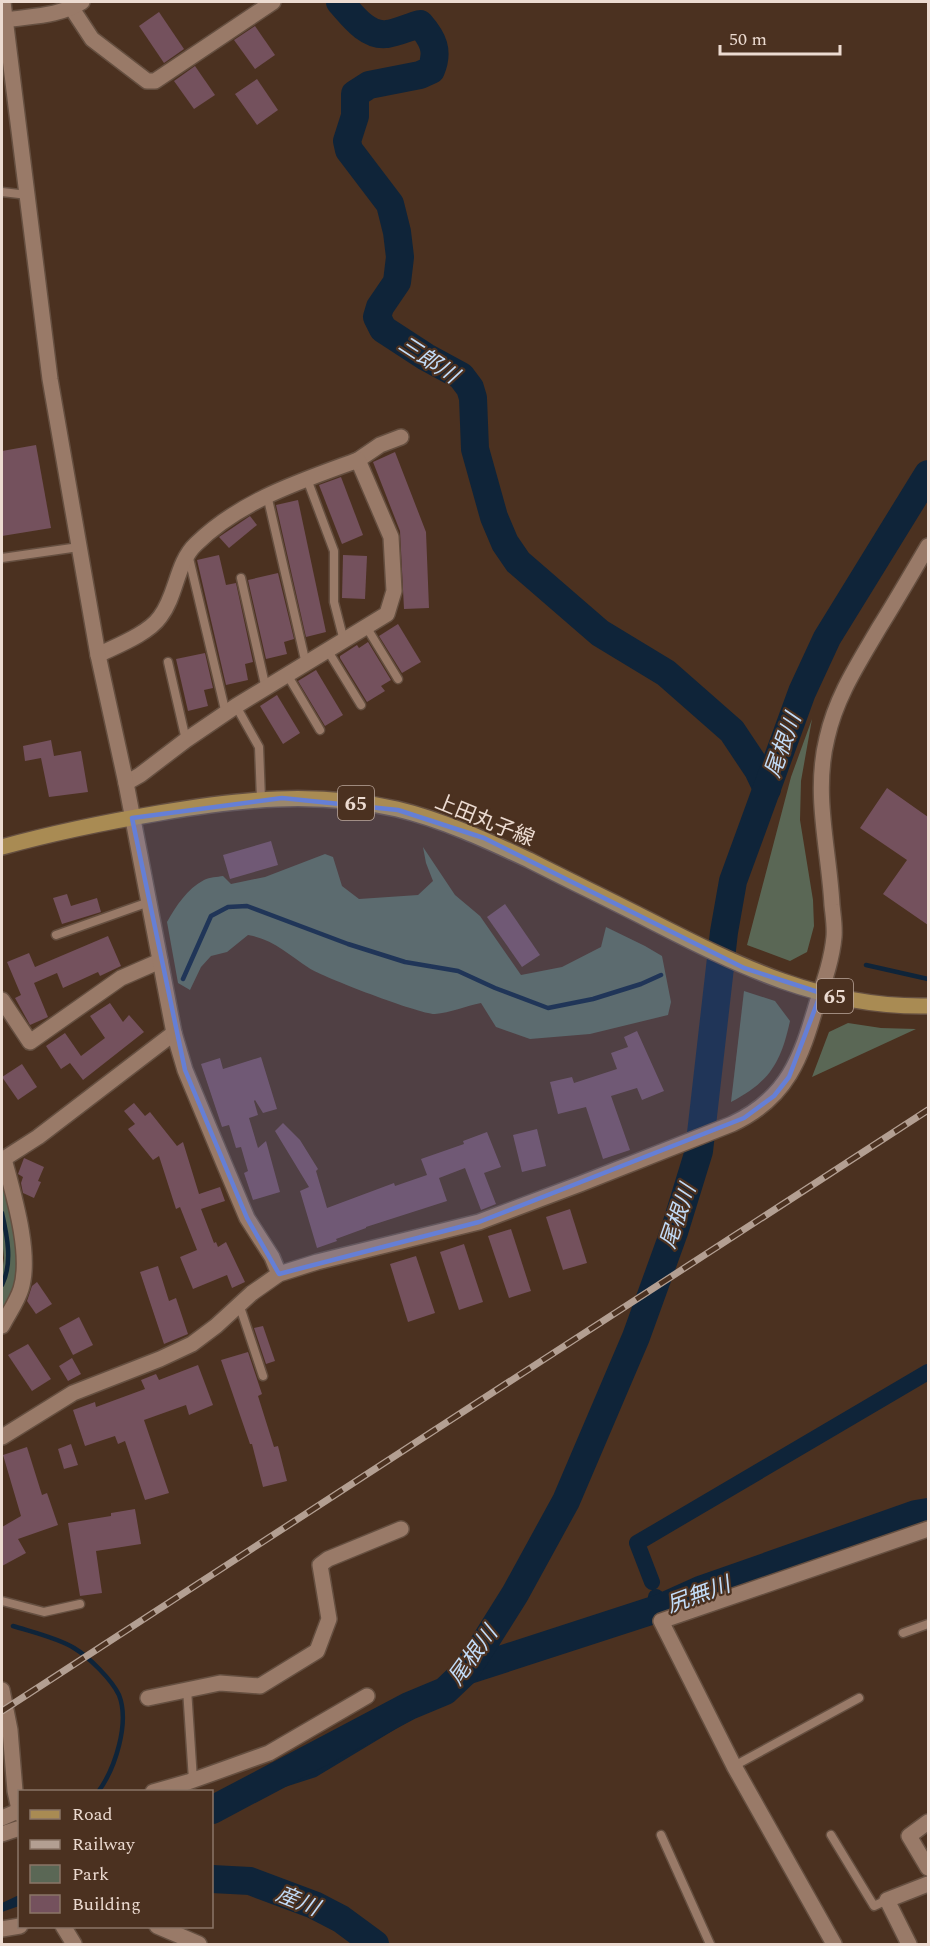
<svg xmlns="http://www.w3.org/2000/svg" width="930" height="1946" viewBox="0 0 930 1946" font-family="Spectral,'Noto Sans JP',serif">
  <rect width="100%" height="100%" fill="#4b3120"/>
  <g fill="#5a6755">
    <path d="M812 719 801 781 800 820 813 900 814 926 807 952 790 961 747 945 791 777Z"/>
    <path d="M423 847 455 895 480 916 521 975 562 967 601 947 606 927 645 946 662 956 671 1002 668 1015 590 1034 530 1039 496 1027 481 1003C466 1006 450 1013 435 1014 422 1015 322 977 309 968 289 955 273 939 248 935L227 952 211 956 201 967 190 990 178 983 167 922C176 906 187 889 204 880 210 877 217 877 223 876L231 884 265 877 325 854 333 857 342 886 359 899 418 895 433 881 426 863Z"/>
    <path d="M744 991 775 1001 790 1021C781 1062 770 1082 731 1102Z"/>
    <path d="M848 1023 881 1028 916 1029 812 1077 829 1032Z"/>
    <path d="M2 1168 19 1247 18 1281 2 1316V1272L4 1258 2 1239Z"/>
  </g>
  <g fill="#0f2439">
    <path d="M466 1671 459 1691 316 1777 285 1787 253 1792 212 1814V1800L287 1764 322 1760 333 1751 352 1741 372 1733 404 1712 426 1702Z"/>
    <path d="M19 1895V1906L2 1912V1903Z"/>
  </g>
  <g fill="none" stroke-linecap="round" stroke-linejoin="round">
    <g stroke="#0f2439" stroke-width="4.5">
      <path d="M866 965 928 979"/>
      <path d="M183 979 211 916 228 907 247 906 348 944 405 962 458 971 495 988 548 1008 593 999 641 984 661 975"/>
      <path d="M2 1213C7 1235 13 1263 2 1285"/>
      <path d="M13 1626C32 1632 58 1638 74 1648 89 1657 112 1680 119 1695 130 1723 115 1769 98 1792"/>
    </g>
    <g stroke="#0f2439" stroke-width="16">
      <path d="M652 1582 637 1543 928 1372"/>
      <path d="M656 1597 660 1608"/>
    </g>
    <g stroke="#0f2439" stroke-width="28">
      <path d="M340 2C351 14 367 37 387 34 396 33 409 27 420 24 433 39 439 51 431 70L420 75 369 85 355 94V116L347 141 349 150 390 204 397 232 400 257 397 282 380 307 377 317 383 329 426 357 461 376 470 388 473 398 475 449 494 517 505 543 518 562 600 633 666 673 732 731 758 770 767 789"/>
      <path d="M466 1671 660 1608 700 1590 916 1514 928 1512"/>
      <path d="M212 1810 409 1706 445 1691 466 1671 488 1637 515 1594 566 1501 636 1337 674 1232 699 1151 724 932 733 881 802 692 827 638 928 474"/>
      <path d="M212 1879 250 1881 314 1905 341 1919 375 1944"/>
    </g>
  </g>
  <g fill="#74515d">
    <path d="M159 12 184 49 164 63 139 26Z"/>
    <path d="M255 26 275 55 255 69 234 40Z"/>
    <path d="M195 66 215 95 194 109 174 81Z"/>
    <path d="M257 79 278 110 257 125 235 94Z"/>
    <path d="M36 445 51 528 2 536V451Z"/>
    <path d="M395 452 426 532 429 608 404 609 400 531 373 462Z"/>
    <path d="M341 477 363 535 342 544 319 485Z"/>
    <path d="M298 500 326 632 306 637 276 505Z"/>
    <path d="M250 516 257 525 229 548 219 537Z"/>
    <path d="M219 555 226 585 236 583 253 662 245 664 248 680 226 685 197 560Z"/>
    <path d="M343 555 367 556 365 599 342 598Z"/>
    <path d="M278 573 294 639 284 642 287 654 266 659 248 580Z"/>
    <path d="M398 624 421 662 402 673 379 636Z"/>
    <path d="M368 642 391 680 381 686 385 691 367 702 340 658V656L357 645 359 648Z"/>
    <path d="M205 653 213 688 204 690 208 706 188 711 176 659Z"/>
    <path d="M316 670 343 715 325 726 298 681Z"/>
    <path d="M277 695 300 733 283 744 260 706Z"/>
    <path d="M51 740 54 756 81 751 88 792 49 797 41 758 25 761 23 746Z"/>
    <path d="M887 788 928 817V925L883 894 907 860 860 828Z"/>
    <path d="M271 841 278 865 230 879 223 855Z"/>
    <path d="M67 894 71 906 97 898 101 912 62 924 53 898Z"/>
    <path d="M505 904 540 955 522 967 487 917Z"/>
    <path d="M108 936 121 966 100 976 98 972 63 988 57 973 34 983 48 1017 30 1025 15 998 21 995 7 962 29 953 35 967Z"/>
    <path d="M110 1003 123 1022 129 1015 144 1032 83 1080 70 1063 61 1069 46 1046 65 1033 81 1056 105 1038 90 1016Z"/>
    <path d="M637 1031 664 1091 642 1100 637 1088 611 1096 630 1150 603 1159 586 1107 558 1114 550 1082 572 1077 574 1083 617 1069 611 1053 628 1047 624 1037Z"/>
    <path d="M261 1057 277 1109 263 1113 255 1100 254 1101 258 1115 249 1118 258 1148 266 1141 280 1192 253 1200 244 1173 248 1171 241 1147 236 1148 229 1125 222 1127 201 1064 220 1058 223 1069Z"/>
    <path d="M22 1064 37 1087 18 1100 2 1077Z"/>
    <path d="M134 1103 145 1116 150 1112 177 1146 183 1142 199 1194 220 1187 225 1201 201 1209 214 1243 216 1242 218 1247 226 1242 245 1282 232 1288 227 1275 193 1289 180 1257 197 1250 180 1207 176 1209 159 1156 153 1160 128 1129 135 1124 124 1111Z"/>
    <path d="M283 1123 300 1140 318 1169 316 1171 327 1208 394 1183 395 1186 427 1175 421 1159 464 1144 463 1141 487 1132 501 1167 484 1173 496 1204 481 1210 465 1168 439 1178 447 1201 366 1227V1228L336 1239 337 1241 317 1248 300 1191 309 1187 275 1131Z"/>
    <path d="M537 1129 546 1166 522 1172 513 1135Z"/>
    <path d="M24 1158 44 1167 38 1181 41 1182 34 1198 23 1193 21 1183 23 1177 18 1174Z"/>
    <path d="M570 1209 587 1263 563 1270 546 1217Z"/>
    <path d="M511 1229 531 1291 509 1298 488 1236Z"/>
    <path d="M464 1244 483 1302 459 1310 440 1252Z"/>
    <path d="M416 1256 435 1313 408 1322 390 1264Z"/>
    <path d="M158 1266 169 1301 176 1298 188 1334 164 1344 140 1272Z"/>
    <path d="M37 1282 52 1304 36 1314 27 1301 32 1286Z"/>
    <path d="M79 1317 93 1345 73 1355 59 1328Z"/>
    <path d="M263 1326 275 1361 266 1364 254 1328Z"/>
    <path d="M28 1344 51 1379 32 1391 8 1355Z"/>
    <path d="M248 1352 262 1394 258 1396 274 1447 278 1446 287 1481 263 1487 252 1444H250L221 1360Z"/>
    <path d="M72 1358 81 1374 68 1381 59 1366Z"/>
    <path d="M198 1365 213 1405 189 1415 186 1405 144 1420 169 1493 145 1500 125 1441 118 1444 115 1436 85 1446 73 1410 95 1402 96 1407 145 1389 141 1380 156 1374 159 1380Z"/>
    <path d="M71 1444 78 1465 64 1469 58 1449Z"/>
    <path d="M27 1447 42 1495 47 1493 58 1525 18 1539 26 1553 2 1566V1527L21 1516 3 1455Z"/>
    <path d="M135 1509 141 1544 96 1551 102 1593 80 1596 68 1523 111 1516V1513Z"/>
  </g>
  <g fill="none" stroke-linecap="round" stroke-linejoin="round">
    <g stroke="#654f40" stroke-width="11">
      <g id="lane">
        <path d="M2 192 28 195"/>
        <path d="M307 479 334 551V602L344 641"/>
        <path d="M267 495 306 664"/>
        <path d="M188 554 226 714"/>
        <path d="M2 558 79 547"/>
        <path d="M241 578 266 689"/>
        <path d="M367 628 398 679"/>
        <path d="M328 651 361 705"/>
        <path d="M168 662 186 740"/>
        <path d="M288 676 320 730"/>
        <path d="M236 706 259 747 261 799"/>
        <path d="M56 935 149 902"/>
        <path d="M239 1304 263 1376"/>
        <path d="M2 1601 44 1612 80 1604"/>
        <path d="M903 1633 928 1624"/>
        <path d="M187 1689 193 1780"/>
        <path d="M734 1766 859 1698"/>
        <path d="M661 1835 710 1944"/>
        <path d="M831 1835 874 1906 887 1900"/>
      </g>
    </g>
    <g stroke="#654f40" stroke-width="18">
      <g id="street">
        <path d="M71 7 92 39 147 81H155L273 2"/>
        <path d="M6 20C31 16 60 16 82 2"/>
        <path d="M358 460 380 445 401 437"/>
        <path d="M98 655C116 646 148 634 160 617 177 595 176 563 196 544 241 500 301 481 358 460L391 537 394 591 387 614 236 706 186 740 140 775 126 783"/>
        <path d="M2 1000 30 1042 121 978 160 961"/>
        <path d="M2 1160 38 1137 174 1033"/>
        <path d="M2 1326C8 1314 17 1302 21 1289 32 1254 13 1193 4 1159"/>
        <path d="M2 1690 10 1730 15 1791 20 1814"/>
        <path d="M148 1698 220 1683 260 1686 317 1651 329 1619 320 1565 328 1559 401 1529"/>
        <path d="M153 1792 188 1782 269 1753 367 1696"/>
        <path d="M2 1818 18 1811"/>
        <path d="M928 1822 909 1836 928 1868"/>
        <path d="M2 1834 20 1828"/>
        <path d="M63 1926 74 1944"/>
        <path d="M157 1926 199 1944"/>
        <path d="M2 1929 20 1926"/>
        <path d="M834 1944 734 1766 661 1621 928 1529"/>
        <path d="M909 1944 887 1900 928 1884"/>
      </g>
    </g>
    <g stroke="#654f40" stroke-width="18">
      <g id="secondary">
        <path d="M3 2 50 379 98 655 126 783 174 1033 185 1070 225 1166 247 1218 272 1257 279 1274"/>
        <path d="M2 1437 73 1393 160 1359 192 1344 216 1326 252 1293 279 1274 317 1262 479 1222 580 1184 732 1124C788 1098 801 1058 817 1003 824 982 832 959 834 937 835 927 833 915 832 905 829 849 813 794 827 738 836 697 858 664 879 628 896 601 912 573 928 546"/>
      </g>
    </g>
    <g stroke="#654f40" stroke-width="18">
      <path id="primary" d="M2 847C53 833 106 822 159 813 240 799 315 791 397 809 443 820 486 840 529 860 568 880 608 899 647 919 739 966 822 1008 928 1006"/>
    </g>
    <use href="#lane" stroke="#997a68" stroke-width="8"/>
    <use href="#street" stroke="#997a68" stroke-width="15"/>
    <use href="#secondary" stroke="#997a68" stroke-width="15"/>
    <use href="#primary" stroke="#a98b53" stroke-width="15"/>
    <g stroke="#b39f92" stroke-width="7">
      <path id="rail" d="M2 1711 928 1110"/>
    </g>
    <use href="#rail" stroke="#4b3120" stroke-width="4.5" stroke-dasharray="14" stroke-linecap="butt"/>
  </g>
  <path fill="#657fd6" fill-opacity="0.2" stroke="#657fd6" stroke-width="4.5" stroke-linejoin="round" d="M282 798 398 810 484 838 744 968 821 993 789 1077 774 1096 744 1118 479 1222 279 1274 247 1218 185 1070 132 818Z"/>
  <g text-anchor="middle" stroke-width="4.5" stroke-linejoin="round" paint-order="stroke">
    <g fill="#4b3120" stroke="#bca89c" stroke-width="1.5">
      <rect x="338" y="786" width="36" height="34" rx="4.5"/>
      <rect x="817" y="979" width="36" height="34" rx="4.5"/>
    </g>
    <g font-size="20" font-weight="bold" fill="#ecdbd1">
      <text x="356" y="810">65</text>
      <text x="835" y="1003">65</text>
    </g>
    <g font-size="21" fill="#ecdbd1" stroke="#4b3120">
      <text transform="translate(485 820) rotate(22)" y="7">上田丸子線</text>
    </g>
    <g font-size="22" font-style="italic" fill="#c2dcf8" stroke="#4b3120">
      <text transform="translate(429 359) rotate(33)" y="8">三郎川</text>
      <text transform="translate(782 745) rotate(-70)" y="8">尾根川</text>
      <text transform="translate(677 1216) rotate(-71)" y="8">尾根川</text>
      <text transform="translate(698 1594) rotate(-20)" y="8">尻無川</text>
      <text transform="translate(472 1655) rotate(-54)" y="8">尾根川</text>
      <text transform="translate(298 1900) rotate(22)" y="8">産川</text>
    </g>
  </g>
  <rect width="930" height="1946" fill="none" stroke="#ecdbd1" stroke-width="6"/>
  <rect x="18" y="1790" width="195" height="138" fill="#4b3120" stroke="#8b7567" stroke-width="1.5"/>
  <rect x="30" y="1810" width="30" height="9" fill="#a98b53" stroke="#8b7567" stroke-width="1.5"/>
  <text x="72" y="1820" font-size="18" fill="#ecdbd1">Road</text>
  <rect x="30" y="1840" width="30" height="9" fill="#b39f92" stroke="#8b7567" stroke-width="1.5"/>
  <text x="72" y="1850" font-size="18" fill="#ecdbd1">Railway</text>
  <rect x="30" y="1865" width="30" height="18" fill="#5a6755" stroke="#8b7567" stroke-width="1.5"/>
  <text x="72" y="1880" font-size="18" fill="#ecdbd1">Park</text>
  <rect x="30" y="1895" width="30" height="18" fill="#74515d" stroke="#8b7567" stroke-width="1.5"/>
  <text x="72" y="1910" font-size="18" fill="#ecdbd1">Building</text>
  <path d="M720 45v9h120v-9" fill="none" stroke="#ecdbd1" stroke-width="3"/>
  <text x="729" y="45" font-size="18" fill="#ecdbd1" stroke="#4b3120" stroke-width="4.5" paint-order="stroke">50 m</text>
</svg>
